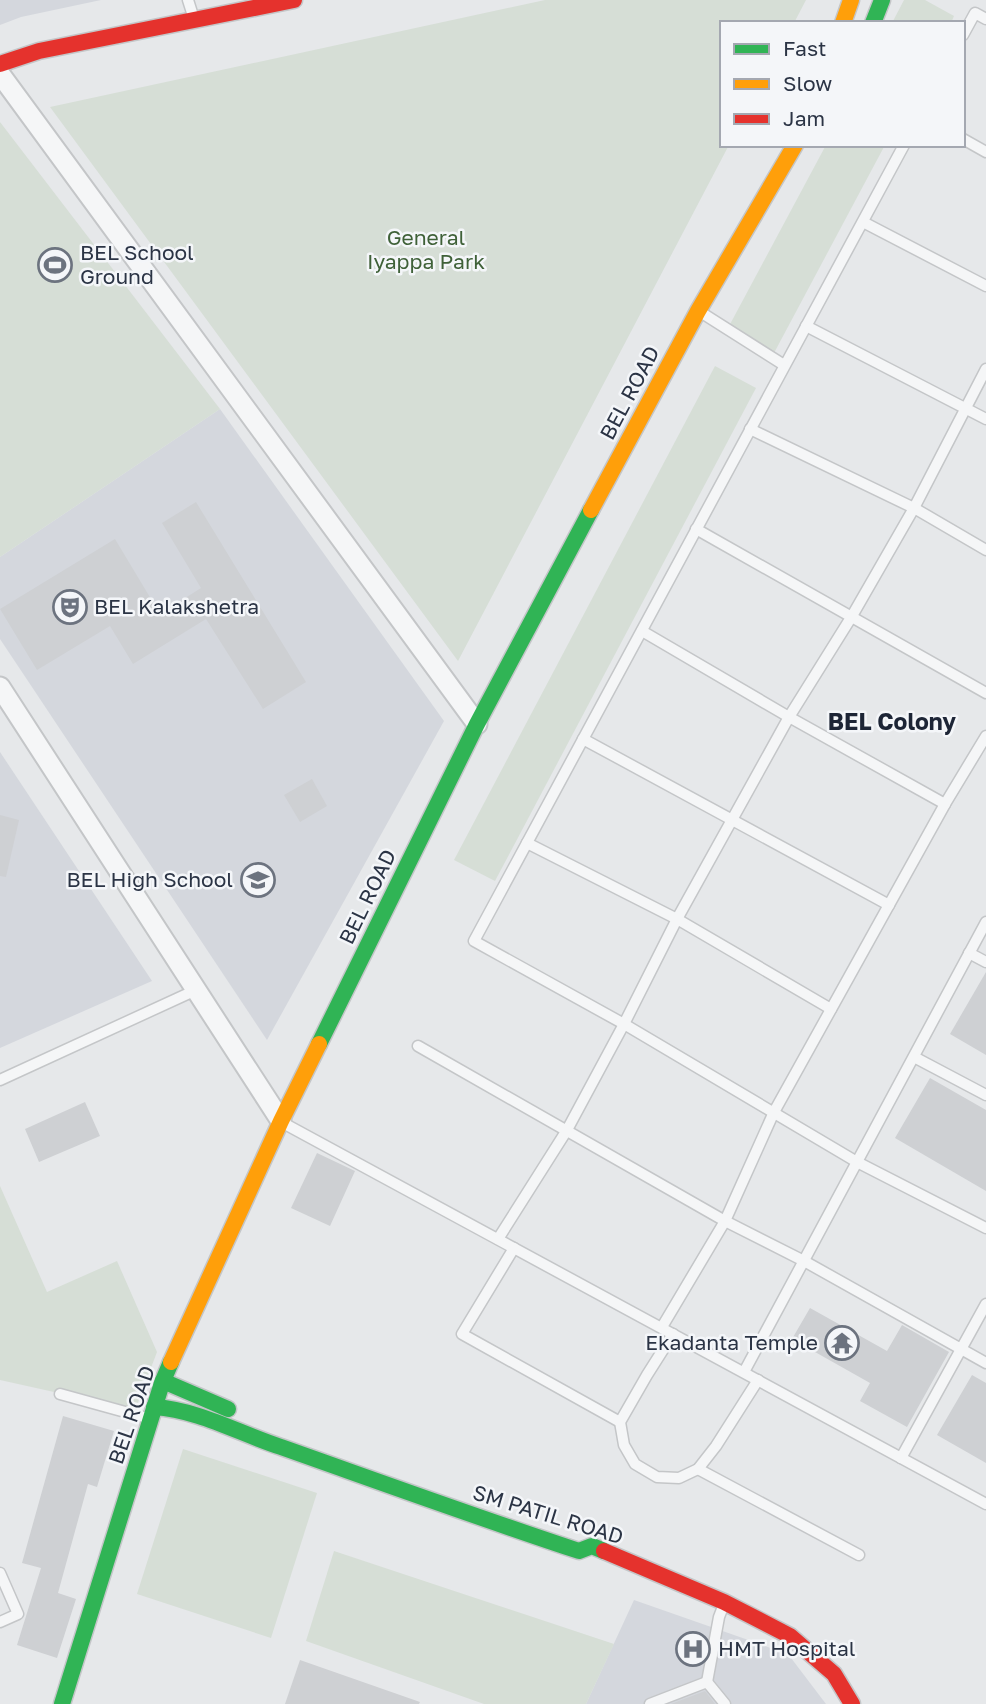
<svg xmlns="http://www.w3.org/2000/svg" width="986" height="1704" viewBox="0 0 986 1704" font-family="'Golos Text',sans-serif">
  <rect width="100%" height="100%" fill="#e6e8ea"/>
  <g fill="#d4d7dd">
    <path d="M0 0H101L21 17 0 25Z"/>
    <path d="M220 409 444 721 267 1040 0 639V557Z"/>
    <path d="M0 752 152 981 0 1048Z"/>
    <path d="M634 1600 788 1654 826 1704H586Z"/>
  </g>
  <g fill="#d6ded6">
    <path d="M545 0H806L794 23H722V145H729L458 661 50 107Z"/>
    <path d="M904 0H925L954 16 951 23H892Z"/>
    <path d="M0 122 220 409 0 557Z"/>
    <path d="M826 145H885L774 353 728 328Z"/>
    <path d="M715 366 756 388 495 881 454 860Z"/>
    <path d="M0 1186 47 1292 117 1261 157 1352 135 1410 0 1380Z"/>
    <path d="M183 1449 317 1493 271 1638 137 1594Z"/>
    <path d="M334 1551 614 1644 586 1704H484L306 1641Z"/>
  </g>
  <g fill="#ced0d3">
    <path d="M196 502 306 682 263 709 206 619 133 664 110 626 37 670 0 609 115 539 160 614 201 588 162 523Z"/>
    <path d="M312 779 327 806 300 822 284 795Z"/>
    <path d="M0 815 19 820 6 877 0 876Z"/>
    <path d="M986 972V1055L950 1034Z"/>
    <path d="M930 1078 986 1110V1191L895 1138Z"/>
    <path d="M85 1102 100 1136 39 1162 25 1129Z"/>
    <path d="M317 1153 355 1171 330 1226 291 1208Z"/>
    <path d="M810 1308 887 1351 902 1325 949 1352 907 1427 860 1401 870 1383 792 1339Z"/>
    <path d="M972 1375 986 1383V1463L937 1435Z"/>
    <path d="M63 1416 114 1431 97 1487 88 1484 58 1593 76 1599 57 1658 17 1645 41 1568 22 1563Z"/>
    <path d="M300 1660 420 1702 419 1704H285Z"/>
    <path d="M705 1691 715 1704H671Z"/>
  </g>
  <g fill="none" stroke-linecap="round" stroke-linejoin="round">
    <g stroke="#c4c6c8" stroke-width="13">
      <g id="lane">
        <path d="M188 0 194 19"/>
        <path d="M963 35 975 13 986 19"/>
        <path d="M963 139 986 152"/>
        <path d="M904 145 474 941 624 1024 857 1162 986 1228"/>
        <path d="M863 222 986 286"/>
        <path d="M702 313 784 365"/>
        <path d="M806 326 986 419"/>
        <path d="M750 429 914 508 986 550"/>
        <path d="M696 529 986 693"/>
        <path d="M642 631 789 717 945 804"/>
        <path d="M583 739 889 905"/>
        <path d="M527 843 677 919 831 1009"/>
        <path d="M969 953 986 962"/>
        <path d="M418 1046 725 1221 804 1261 986 1363"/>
        <path d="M914 1057 986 1095"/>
        <path d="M0 1080 196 990"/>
        <path d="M285 1124 986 1504"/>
        <path d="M498 1239 567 1130 624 1024 677 919 789 717 852 616 914 508 986 369"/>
        <path d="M514 1248 462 1334 620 1422"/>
        <path d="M662 1327 725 1221 774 1112 945 804 986 736"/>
        <path d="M673 1334 647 1375 620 1422 624 1445 635 1464 657 1477 679 1478 698 1469 716 1446 758 1380"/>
        <path d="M744 1372 986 922"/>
        <path d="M60 1394 147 1418"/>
        <path d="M901 1458 986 1304"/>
        <path d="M698 1469 859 1555"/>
        <path d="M0 1573 18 1614 0 1622"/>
        <path d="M707 1682 719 1617 724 1604"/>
        <path d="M650 1704 707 1682 725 1704"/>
      </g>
    </g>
    <g stroke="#c4c6c8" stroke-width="23">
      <g id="street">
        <path d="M0 74 477 724"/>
        <path d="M0 687 281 1121"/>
      </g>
    </g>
    <g stroke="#c4c6c8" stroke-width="19">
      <g id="fast">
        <path d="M873 23 882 0"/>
        <path d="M319 1044 477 724 591 510"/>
        <path d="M163 1381 228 1409"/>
        <path d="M154 1407C199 1410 238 1433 281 1447 380 1482 479 1518 579 1551L592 1546 604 1551"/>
        <path d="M62 1704 162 1383 171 1362"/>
      </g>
    </g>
    <g stroke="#c4c6c8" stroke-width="19">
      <g id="slow">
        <path d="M843 23 851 0"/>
        <path d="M591 510 698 311 795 145"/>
        <path d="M171 1362 281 1121 319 1044"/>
      </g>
    </g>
    <g stroke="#c4c6c8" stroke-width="19">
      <g id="jam">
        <path d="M0 64 39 51 294 0"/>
        <path d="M604 1551 724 1602 790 1636 834 1674 852 1704"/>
      </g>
    </g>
    <use href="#lane" stroke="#f5f6f7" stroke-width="10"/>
    <use href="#street" stroke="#f5f6f7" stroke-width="19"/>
    <use href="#fast" stroke="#30b455" stroke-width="16"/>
    <use href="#slow" stroke="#ff9f0a" stroke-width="16"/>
    <use href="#jam" stroke="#e5322d" stroke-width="16"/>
  </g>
  <defs>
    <g id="stadium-ring" transform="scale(1.75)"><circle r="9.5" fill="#f4f6f9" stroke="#6c737f" stroke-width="1.5"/><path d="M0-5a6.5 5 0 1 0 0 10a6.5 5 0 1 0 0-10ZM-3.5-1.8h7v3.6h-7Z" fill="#6c737f"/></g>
    <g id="theatre-ring" transform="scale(1.75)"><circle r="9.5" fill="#f4f6f9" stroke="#6c737f" stroke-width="1.5"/><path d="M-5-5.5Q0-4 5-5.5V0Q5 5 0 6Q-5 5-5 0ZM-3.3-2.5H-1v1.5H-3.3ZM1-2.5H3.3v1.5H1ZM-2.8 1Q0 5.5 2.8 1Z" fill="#6c737f"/></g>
    <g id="school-ring" transform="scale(1.75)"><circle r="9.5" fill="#f4f6f9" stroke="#6c737f" stroke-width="1.5"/><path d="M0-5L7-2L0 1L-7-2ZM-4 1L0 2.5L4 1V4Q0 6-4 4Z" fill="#6c737f"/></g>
    <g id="temple-ring" transform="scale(1.75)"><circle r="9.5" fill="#f4f6f9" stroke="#6c737f" stroke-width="1.5"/><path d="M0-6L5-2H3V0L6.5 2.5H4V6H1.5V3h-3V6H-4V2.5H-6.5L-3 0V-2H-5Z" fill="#6c737f"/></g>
    <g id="hospital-ring" transform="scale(1.75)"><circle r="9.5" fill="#f4f6f9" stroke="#6c737f" stroke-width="1.5"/><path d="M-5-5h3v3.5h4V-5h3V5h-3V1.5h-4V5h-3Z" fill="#6c737f"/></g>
  </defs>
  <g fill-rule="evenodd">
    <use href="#stadium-ring" x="55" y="265"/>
    <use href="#theatre-ring" x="70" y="607"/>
    <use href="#school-ring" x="258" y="880"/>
    <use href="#temple-ring" x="842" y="1343"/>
    <use href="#hospital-ring" x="693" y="1649"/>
  </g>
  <g text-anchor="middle" stroke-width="5" stroke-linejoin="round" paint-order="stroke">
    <g font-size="21" fill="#3f6138" stroke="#f4f6f9">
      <text x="426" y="245">General<tspan x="426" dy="24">Iyappa Park</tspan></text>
    </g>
    <g font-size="21" fill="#2b3445" stroke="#f4f6f9" text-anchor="start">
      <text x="80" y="260">BEL School<tspan x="80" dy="24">Ground</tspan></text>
      <text x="94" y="614">BEL Kalakshetra</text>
      <text x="233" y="887" text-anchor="end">BEL High School</text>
      <text x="818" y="1350" text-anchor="end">Ekadanta Temple</text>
      <text x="718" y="1656">HMT Hospital</text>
    </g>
    <g font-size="21" fill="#2b3445" stroke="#f4f6f9">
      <text transform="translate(630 393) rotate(-62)" y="7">BEL ROAD</text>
      <text transform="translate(368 897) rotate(-64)" y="7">BEL ROAD</text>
      <text transform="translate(132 1415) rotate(-71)" y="7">BEL ROAD</text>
      <text transform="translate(548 1515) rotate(17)" y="7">SM PATIL ROAD</text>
    </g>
    <g font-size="23" font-weight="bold" fill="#1d2536" stroke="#f4f6f9">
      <text x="892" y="730">BEL Colony</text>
    </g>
  </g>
  <rect x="720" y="21" width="245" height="126" fill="#f4f6f9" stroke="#a4a8b1" stroke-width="2"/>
  <rect x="734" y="44" width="35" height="10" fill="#30b455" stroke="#a4a8b1" stroke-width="2"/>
  <text x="783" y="56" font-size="21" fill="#2b3445">Fast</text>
  <rect x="734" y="79" width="35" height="10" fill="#ff9f0a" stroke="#a4a8b1" stroke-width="2"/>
  <text x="783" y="91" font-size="21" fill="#2b3445">Slow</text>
  <rect x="734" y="114" width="35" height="10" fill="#e5322d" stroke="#a4a8b1" stroke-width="2"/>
  <text x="783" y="126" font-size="21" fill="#2b3445">Jam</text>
</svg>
